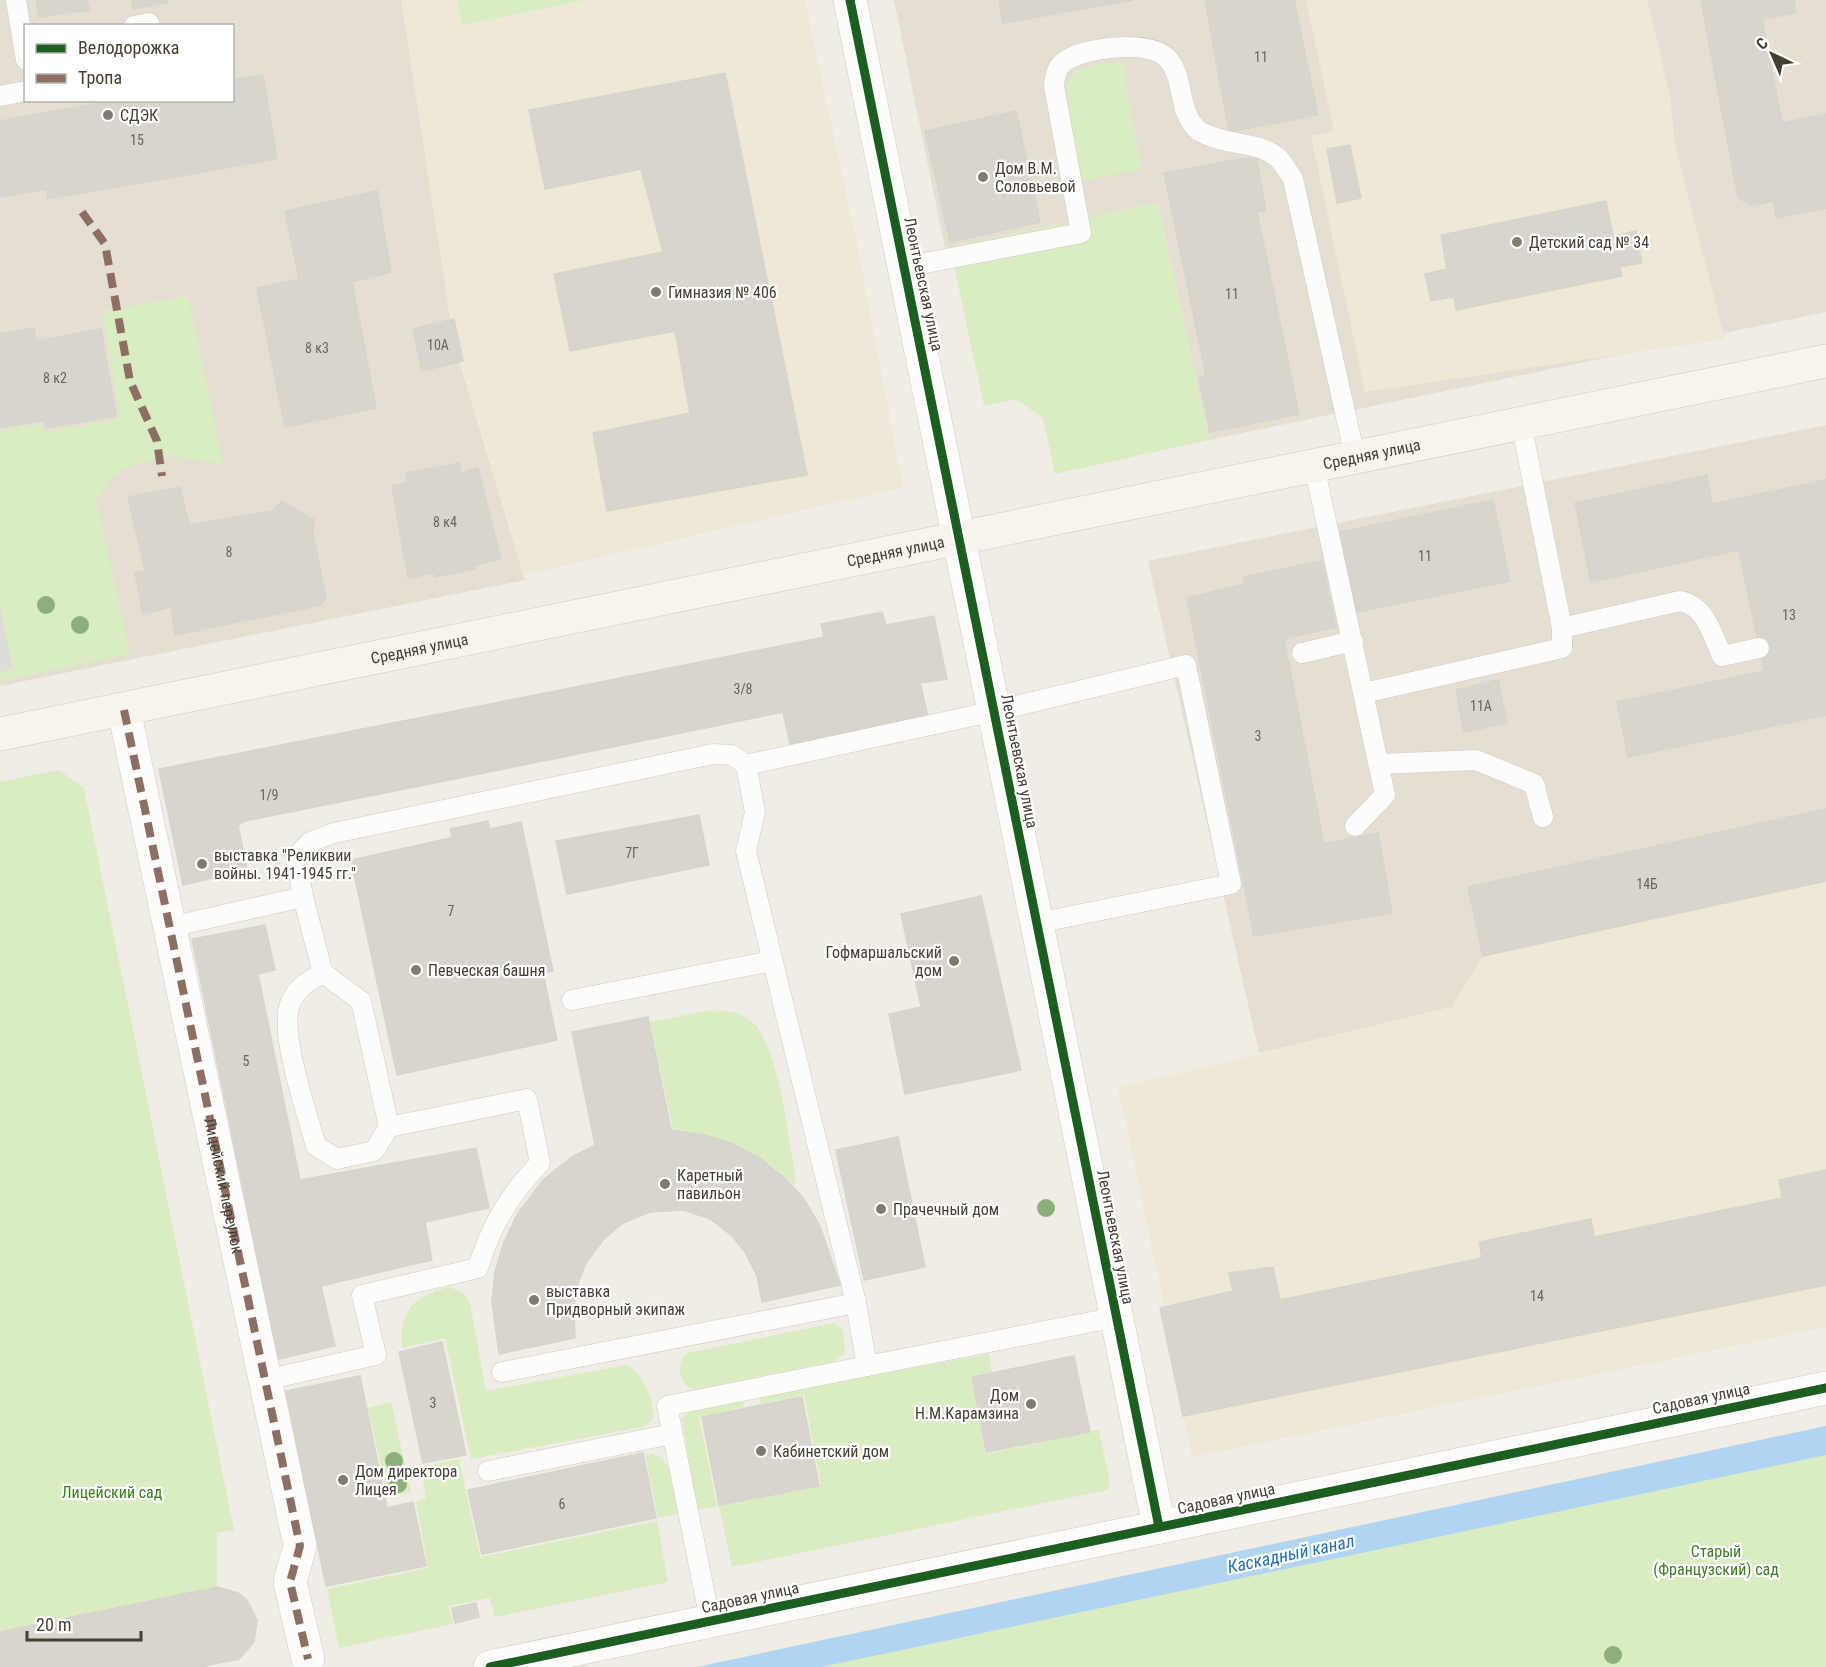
<svg xmlns="http://www.w3.org/2000/svg" width="1826" height="1667" viewBox="0 0 1826 1667" font-family="'Roboto Condensed',sans-serif">
  <rect width="100%" height="100%" fill="#efede5"/>
  <g fill="#e4dfd2" fill-rule="evenodd">
    <path d="M0 0H402L454 343 525 580 0 686ZM26 26H232V100H26Z"/>
    <path d="M894 0H1826V312L1209 440 1158 203 945 248Z"/>
    <path d="M1826 425V809L1469 887 1483 956 1452 1007 1259 1053 1148 561Z"/>
  </g>
  <g fill="#eee9d6">
    <path d="M401 0H805L858 248 903 487 524 575 453 336Z"/>
    <path d="M1306 0H1647L1670 95 1675 146 1725 339 1365 392 1311 136 1334 131Z"/>
    <path d="M1826 809V1327L1192 1457 1160 1308 1164 1306 1118 1088 1452 1007 1483 956 1468 887Z"/>
  </g>
  <g fill="#daecc2">
    <path d="M457 0H585L462 25Z"/>
    <path d="M1118 62 1128 69 1124 74 1142 169 1080 181 1065 92C1071 62 1093 66 1118 62Z"/>
    <path d="M1158 203 1209 440 1055 474 1043 418 1016 399 984 406 950 247Z"/>
    <path d="M188 296 223 464 174 456 130 466 115 476 96 499 130 654 0 681V672L13 669 0 607V431L42 424 44 432 120 419 102 311Z"/>
    <path d="M59 770 84 788 234 1530 217 1533V1587L0 1632V782Z"/>
    <path d="M713 1010C727 1011 741 1012 752 1022 778 1042 788 1138 795 1173V1186C762 1151 720 1136 673 1129L650 1022Z"/>
    <path d="M449 1287 462 1292 470 1303 486 1391 627 1365C642 1373 658 1405 652 1420L643 1427 471 1459 445 1338 402 1348C399 1310 414 1296 449 1287Z"/>
    <path d="M834 1323 843 1330 845 1353 835 1361 694 1390C680 1383 677 1371 683 1357L688 1353Z"/>
    <path d="M989 1354 992 1372 971 1376 985 1454 1099 1430 1110 1483 1107 1490 732 1567 719 1506 821 1485 804 1395 761 1404 759 1396Z"/>
    <path d="M743 1399 744 1407 699 1417 717 1506 697 1510 682 1418 693 1409Z"/>
    <path d="M391 1402 411 1492 388 1497 368 1408Z"/>
    <path d="M1826 1426V1667H697Z"/>
    <path d="M645 1454C675 1451 673 1492 678 1514L658 1518Z"/>
    <path d="M459 1459 480 1557 657 1521 668 1582 495 1617 490 1598 449 1606 453 1624 339 1648 327 1589 428 1568 416 1502 426 1498 420 1467Z"/>
  </g>
  <path fill="#dedcd6" d="M0 607 13 669 0 672Z"/>
  <path fill="#b0d4f2" d="M1826 1426V1455L821 1667H697Z"/>
  <g fill="#d8d5ce" stroke="#d7d4cb" stroke-width="1.5">
    <path d="M36 0H87L89 10 39 17Z"/>
    <path d="M132 0H167L168 3 133 9Z"/>
    <path d="M999 0H1133L1003 23Z"/>
    <path d="M1205 0H1294L1318 115 1229 132Z"/>
    <path d="M1701 0H1794L1796 13 1762 19 1782 123 1826 114V208L1776 218 1773 201 1751 206 1738 197Z"/>
    <path d="M725 73 807 475 607 511 593 433 690 413 675 331 570 351 554 274 663 252 641 169 545 189 529 110Z"/>
    <path d="M263 75 277 159 48 199 46 189 0 197V121L114 100H232V80Z"/>
    <path d="M1016 111 1040 222 950 242 925 131Z"/>
    <path d="M1350 145 1361 198 1337 203 1327 149Z"/>
    <path d="M1256 156 1266 211 1257 212 1299 414 1210 432 1199 377 1206 375 1164 173Z"/>
    <path d="M377 191 391 272 352 282 376 408 285 427 257 288 299 279 285 211Z"/>
    <path d="M1606 201 1613 236 1636 231 1642 263 1620 267 1622 276 1456 310 1454 297 1431 301 1425 274 1447 269 1441 235Z"/>
    <path d="M454 319 463 361 422 371 413 329Z"/>
    <path d="M34 328 36 341 101 329 116 416 46 428 44 420 0 428V334Z"/>
    <path d="M459 463 461 473 478 468 501 559 474 565 475 569 435 577 434 573 408 578 392 486 408 483 406 473Z"/>
    <path d="M1707 475 1712 504 1826 480V715L1628 757 1617 702 1764 671 1739 550 1591 582 1575 503Z"/>
    <path d="M180 487 189 525 272 511 282 501 314 520 313 533 326 597 321 605 175 635 171 607 143 614 135 573 145 571 128 497Z"/>
    <path d="M1493 500 1510 581 1357 612 1340 532Z"/>
    <path d="M1322 561 1336 627 1284 639 1324 844 1378 833 1392 913 1254 936 1187 598 1245 584 1243 577Z"/>
    <path d="M882 612 886 625 934 616 947 679 920 683 928 716 790 744 783 712 548 760 535 695 824 637 821 624Z"/>
    <path d="M1498 680 1507 723 1464 732 1456 690Z"/>
    <path d="M535 695 548 760 245 821 238 825 247 870 183 885 159 769Z"/>
    <path d="M1826 809V881L1483 956 1468 887Z"/>
    <path d="M699 815 709 865 567 894 556 841Z"/>
    <path d="M488 821 490 830 452 837 450 829Z"/>
    <path d="M521 822 553 971 543 973 557 1040 397 1075 351 860Z"/>
    <path d="M981 896 1021 1070 905 1094 889 1014 921 1007 901 914Z"/>
    <path d="M265 925 275 970 258 974 300 1180 476 1148 489 1208 425 1222 432 1260 321 1286 335 1346 278 1359 192 939Z"/>
    <path d="M648 1017 671 1130 704 1135 733 1144 761 1159 785 1178 804 1199 820 1226 840 1285 762 1302 757 1276 745 1252 731 1235 710 1219 684 1210 650 1212 623 1223 603 1240 586 1263 578 1283 574 1307 575 1338 499 1354 492 1302 495 1272 504 1242 517 1215 543 1180 572 1157 595 1145 572 1032Z"/>
    <path d="M898 1137 925 1267 864 1280 836 1150Z"/>
    <path d="M1826 1170V1285L1183 1416 1160 1308 1233 1291 1229 1273 1273 1267 1280 1300 1482 1258 1479 1242 1591 1219 1594 1237 1782 1198 1779 1180Z"/>
    <path d="M442 1342 466 1455 423 1463 399 1352Z"/>
    <path d="M1074 1356 1090 1432 986 1452 972 1377Z"/>
    <path d="M360 1376 387 1508 413 1502 426 1566 326 1586 286 1391Z"/>
    <path d="M802 1397 819 1486 719 1505 702 1417Z"/>
    <path d="M643 1453 656 1518 482 1554 468 1490Z"/>
    <path d="M217 1587 238 1593 247 1600 257 1620 254 1642 239 1659 199 1667H0V1632Z"/>
    <path d="M476 1603 479 1617 455 1623 452 1608Z"/>
  </g>
  <g fill="none" stroke-linecap="round" stroke-linejoin="round">
    <g stroke="#cdcac3" stroke-width="21">
      <g id="lane">
        <path d="M16 0 26 60"/>
        <path d="M134 26 149 23"/>
        <path d="M0 96 26 91"/>
        <path d="M905 267 1081 233 1054 86C1055 76 1056 68 1064 62 1082 47 1148 40 1166 57 1186 76 1176 112 1199 131 1203 134 1211 136 1216 138 1236 145 1259 143 1277 157 1283 162 1288 172 1293 179L1355 457"/>
        <path d="M1314 465 1385 795 1355 826"/>
        <path d="M1562 628 1680 601C1706 606 1712 634 1722 656L1759 648"/>
        <path d="M1302 653 1353 641"/>
        <path d="M1364 693 1562 648V628L1521 423"/>
        <path d="M1379 764 1476 760 1534 784 1543 817"/>
        <path d="M746 765 995 711 1186 665 1231 884 1037 923"/>
        <path d="M303 897 323 973 361 1001 389 1127 374 1151 337 1159 316 1146C307 1113 279 1033 290 1004 296 988 308 981 323 973"/>
        <path d="M170 927 303 897 296 857 310 842 334 833 713 754 732 755 746 765 755 812 746 851 856 1303 502 1372"/>
        <path d="M572 1000 772 961"/>
        <path d="M856 1303 867 1366 1117 1317"/>
        <path d="M265 1380 376 1355 362 1295 478 1268C491 1226 509 1195 540 1163L527 1099 389 1127"/>
        <path d="M488 1471 672 1434"/>
        <path d="M710 1620 667 1406 867 1366"/>
      </g>
    </g>
    <g stroke="#cdcac3" stroke-width="34">
      <g id="street">
        <path d="M850 0 1159 1527"/>
        <path d="M124 710 300 1546 290 1582 308 1659"/>
        <path d="M490 1667 1826 1388"/>
      </g>
    </g>
    <g stroke="#cfcbbb" stroke-width="34">
      <g id="secondary">
        <path id="s1" d="M0 734 1826 361"/>
      </g>
    </g>
    <use href="#lane" stroke="#fdfcfb" stroke-width="20"/>
    <use href="#street" stroke="#fdfcfb" stroke-width="33"/>
    <use href="#secondary" stroke="#f6f4ec" stroke-width="33"/>
    <g stroke="#8d6e63" stroke-width="8" stroke-dasharray="15 8" stroke-linecap="butt">
      <path d="M82 212 105 244 130 381 157 441 162 476"/>
      <path id="s2" d="M124 710 300 1546 290 1582 308 1659"/>
    </g>
    <g stroke="#fff" stroke-width="13">
      <g id="cycleway">
        <path d="M850 0 1159 1527"/>
        <path d="M490 1667 1826 1388"/>
      </g>
    </g>
    <use href="#cycleway" stroke="#1b5e20" stroke-width="9"/>
  </g>
  <g fill="#8daf79">
    <circle cx="46" cy="605" r="9"/>
    <circle cx="80" cy="625" r="9"/>
    <circle cx="1046" cy="1208" r="9"/>
    <circle cx="394" cy="1461" r="9"/>
    <circle cx="398" cy="1484" r="9"/>
    <circle cx="1613" cy="1655" r="9"/>
  </g>
  <g fill="#807b71" stroke="#fff" stroke-width="2">
    <circle cx="108" cy="115" r="6"/>
    <circle cx="983" cy="177" r="6"/>
    <circle cx="1517" cy="242" r="6"/>
    <circle cx="656" cy="292" r="6"/>
    <circle cx="202" cy="864" r="6"/>
    <circle cx="954" cy="961" r="6"/>
    <circle cx="416" cy="970" r="6"/>
    <circle cx="665" cy="1184" r="6"/>
    <circle cx="881" cy="1209" r="6"/>
    <circle cx="534" cy="1300" r="6"/>
    <circle cx="1031" cy="1404" r="6"/>
    <circle cx="761" cy="1451" r="6"/>
    <circle cx="343" cy="1480" r="6"/>
  </g>
  <g text-anchor="middle" stroke-width="4.5" stroke-linejoin="round" paint-order="stroke">
    <g font-size="14" fill="#6a645a">
      <text x="1261" y="62">11</text>
      <text x="137" y="145">15</text>
      <text x="1232" y="299">11</text>
      <text x="438" y="350">10А</text>
      <text x="317" y="353">8 к3</text>
      <text x="55" y="383">8 к2</text>
      <text x="445" y="527">8 к4</text>
      <text x="229" y="557">8</text>
      <text x="1425" y="561">11</text>
      <text x="1789" y="620">13</text>
      <text x="743" y="694">3/8</text>
      <text x="1481" y="711">11А</text>
      <text x="1258" y="741">3</text>
      <text x="269" y="800">1/9</text>
      <text x="632" y="858">7Г</text>
      <text x="1647" y="889">14Б</text>
      <text x="451" y="916">7</text>
      <text x="246" y="1066">5</text>
      <text x="1537" y="1301">14</text>
      <text x="433" y="1408">3</text>
      <text x="562" y="1509">6</text>
    </g>
    <g font-size="16" fill="#453e32" stroke="#fff" text-anchor="start">
      <text x="120" y="121">СДЭК</text>
      <text x="995" y="174">Дом В.М.<tspan x="995" dy="18">Соловьевой</tspan></text>
      <text x="1529" y="248">Детский сад № 34</text>
      <text x="668" y="298">Гимназия № 406</text>
      <text x="214" y="861">выставка "Реликвии<tspan x="214" dy="18">войны. 1941-1945 гг."</tspan></text>
      <text x="942" y="958" text-anchor="end">Гофмаршальский<tspan x="942" dy="18">дом</tspan></text>
      <text x="428" y="976">Певческая башня</text>
      <text x="677" y="1181">Каретный<tspan x="677" dy="18">павильон</tspan></text>
      <text x="893" y="1215">Прачечный дом</text>
      <text x="546" y="1297">выставка<tspan x="546" dy="18">Придворный экипаж</tspan></text>
      <text x="1019" y="1401" text-anchor="end">Дом<tspan x="1019" dy="18">Н.М.Карамзина</tspan></text>
      <text x="773" y="1457">Кабинетский дом</text>
      <text x="355" y="1477">Дом директора<tspan x="355" dy="18">Лицея</tspan></text>
    </g>
    <g font-size="16" fill="#453e32" stroke="#fff">
      <text transform="translate(924 284) rotate(78)" y="6">Леонтьевская улица</text>
      <text dy="6" stroke="none"><textPath href="#s1" startOffset="1400">Средняя улица</textPath></text>
      <text dy="6" stroke="none"><textPath href="#s1" startOffset="914">Средняя улица</textPath></text>
      <text dy="6" stroke="none"><textPath href="#s1" startOffset="428">Средняя улица</textPath></text>
      <text transform="translate(1020 761) rotate(79)" y="6">Леонтьевская улица</text>
      <text dy="6" stroke="none"><textPath href="#s2" startOffset="486">Лицейский переулок</textPath></text>
      <text transform="translate(1116 1237) rotate(79)" y="6">Леонтьевская улица</text>
      <text transform="translate(1701 1398) rotate(-12)" y="6">Садовая улица</text>
      <text transform="translate(1226 1498) rotate(-12)" y="6">Садовая улица</text>
      <text transform="translate(750 1597) rotate(-12)" y="6">Садовая улица</text>
    </g>
    <g font-size="16" fill="#3d7c20" stroke="#fff">
      <text x="112" y="1498">Лицейский сад</text>
      <text x="1716" y="1557">Старый<tspan x="1716" dy="18">(Французский) сад</tspan></text>
    </g>
    <g font-size="18" font-style="italic" fill="#2070bb" stroke="#fff">
      <text transform="translate(1291 1554) rotate(-12)" y="6">Каскадный канал</text>
    </g>
  </g>
  <rect x="24" y="24" width="210" height="78" fill="#ffffff" stroke="#b5b2ad" stroke-width="1.5"/>
  <rect x="36" y="44" width="30" height="9" fill="#1b5e20" stroke="#b5b2ad" stroke-width="1.5"/>
  <text x="78" y="54" font-size="18" fill="#453e32">Велодорожка</text>
  <rect x="36" y="74" width="30" height="9" fill="#8d6e63" stroke="#b5b2ad" stroke-width="1.5"/>
  <text x="78" y="84" font-size="18" fill="#453e32">Тропа</text>
  <g transform="translate(1772 54) rotate(316)" stroke="#ffffff" stroke-width="4.5" paint-order="stroke">
  <path d="M0-4.5L10 22L0 15L-10 22Z" fill="#453e32"/>
  <text y="-9" font-size="16" font-weight="bold" text-anchor="middle" fill="#453e32">С</text>
  </g>
  <path d="M27 1631v9h114v-9" fill="none" stroke="#453e32" stroke-width="3"/>
  <text x="36" y="1631" font-size="18" fill="#453e32" stroke="#ffffff" stroke-width="4.5" paint-order="stroke">20 m</text>
</svg>
